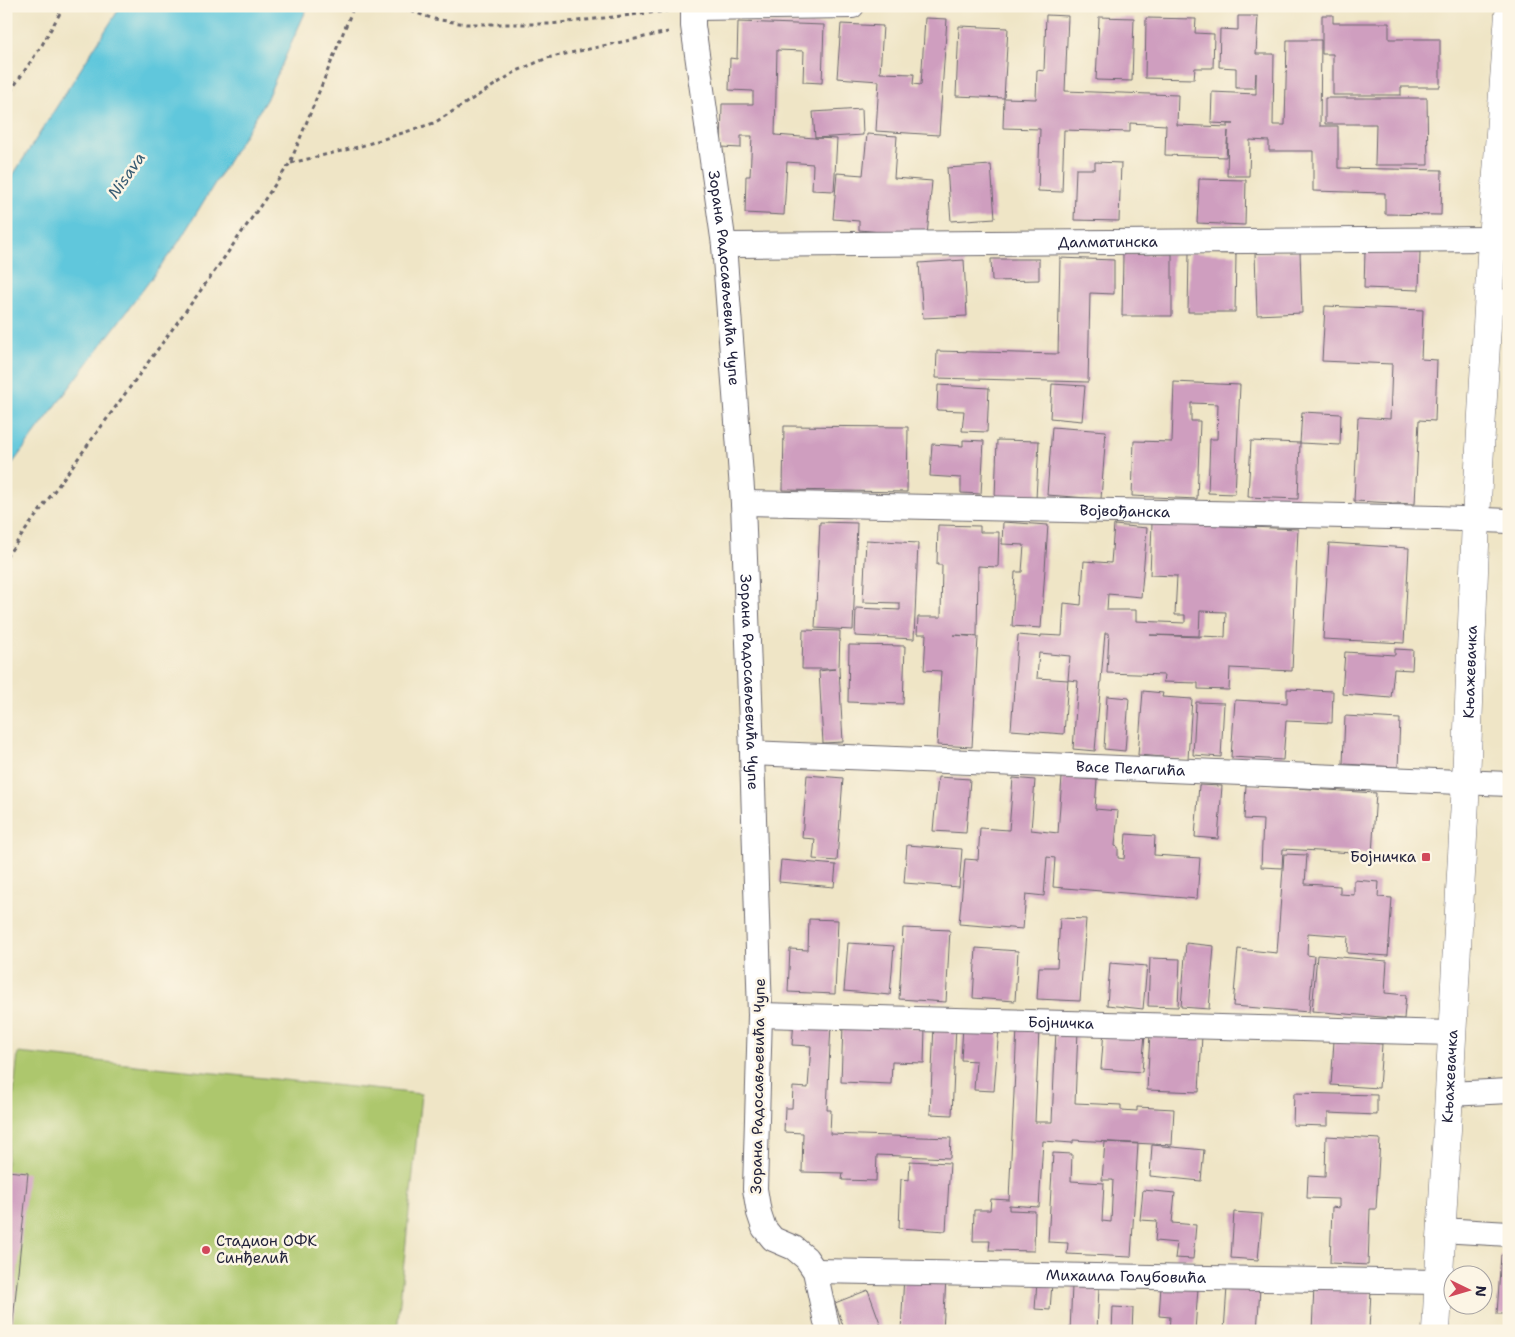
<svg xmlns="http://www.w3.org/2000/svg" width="1515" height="1337" viewBox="0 0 1515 1337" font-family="'Shantell Sans',sans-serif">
  <rect width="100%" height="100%" fill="#fcf5e5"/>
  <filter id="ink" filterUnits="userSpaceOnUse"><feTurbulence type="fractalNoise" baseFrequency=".02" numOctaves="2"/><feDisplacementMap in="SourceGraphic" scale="10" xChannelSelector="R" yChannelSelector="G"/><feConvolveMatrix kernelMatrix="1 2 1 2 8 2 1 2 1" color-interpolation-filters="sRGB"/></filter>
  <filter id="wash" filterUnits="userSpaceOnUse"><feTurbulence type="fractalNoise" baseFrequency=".0096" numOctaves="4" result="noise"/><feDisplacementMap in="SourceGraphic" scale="20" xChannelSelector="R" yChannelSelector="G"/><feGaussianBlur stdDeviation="1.12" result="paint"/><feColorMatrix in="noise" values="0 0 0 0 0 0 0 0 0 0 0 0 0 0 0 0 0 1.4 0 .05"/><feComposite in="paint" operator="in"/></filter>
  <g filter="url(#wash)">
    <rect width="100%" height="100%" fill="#efe5c6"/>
    <path fill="#adc76d" stroke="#687454" d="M18 1053 421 1094 397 1331H6V1170Z"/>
    <path fill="#60c7dc" stroke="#41748c" d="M121 6H308L266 100 178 243 6 472V186Z"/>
    <g id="blocks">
      <g fill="#cf9ebf" fill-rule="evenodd">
        <path d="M1046 15 1068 16 1065 91 1178 95 1177 125 1228 127V124H1234L1211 123 1212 92 1256 94V73L1255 88H1236V68L1219 67 1220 29 1238 30V16H1258L1256 54H1274L1273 125H1285L1287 40H1321L1320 126H1338V168L1442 170 1441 215 1385 214V193L1313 191V151H1269V141L1250 140 1249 176H1227L1228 131 1226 157 1165 155 1166 125 1130 123V132L1064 130 1062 192 1038 191 1040 129 1003 128 1004 98 956 96 959 26 1008 28 1004 98 1036 99 1037 70 1044 71Z"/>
        <path d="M1322 15H1333V23H1389V39H1440V87H1401V95H1333V54H1322Z"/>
        <path d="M1099 17 1134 18 1132 81 1096 80Z"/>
        <path d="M925 18 947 19 939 135 876 131 879 81 837 78 841 24 883 26 880 73 914 74 913 84 921 85Z"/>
        <path d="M1146 18 1196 19 1195 33 1214 34 1213 68H1195L1194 79 1145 78Z"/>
        <path d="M738 22 824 25 822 83 803 82 804 51 777 50 775 135 815 138 813 112 862 109 863 135 815 138 837 139 834 191 812 190 813 164 787 162 784 215 745 213 746 176H750L752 136H741V148L721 147 722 104H753V91L729 90 730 58 737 59Z"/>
        <path d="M1325 98H1427L1428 165H1375L1376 124H1325Z"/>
        <path d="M867 134 897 136 894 178 932 181 927 236 859 230V221L833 219 837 173 863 175Z"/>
        <path d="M1095 162 1121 163 1119 221 1074 220 1076 169H1095Z"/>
        <path d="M991 165 995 218 951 221 947 168Z"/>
        <path d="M1199 179 1246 180 1245 225 1197 223Z"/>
        <path d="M1300 251 1302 313 1257 315 1255 253Z"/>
        <path d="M1365 251 1420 252 1419 290 1364 288Z"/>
        <path d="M1189 253 1236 254 1235 312H1188Z"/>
        <path d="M1123 254H1172V316H1122Z"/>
        <path d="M1060 258 1114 260V294L1090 293 1088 382 936 378 937 351 1058 354Z"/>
        <path d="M991 259H1039V280L992 281Z"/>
        <path d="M964 260 967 316 923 318 919 263Z"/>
        <path d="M1325 306 1423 310 1421 359 1437 360 1435 421 1419 420 1415 504 1354 501 1358 417 1390 419 1392 364 1322 361Z"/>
        <path d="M1174 382 1240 385 1235 494 1208 493 1210 439H1217L1218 404 1191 403V421H1200L1197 499 1132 496 1134 441 1172 442Z"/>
        <path d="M1052 384 1085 386 1082 421 1050 418Z"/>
        <path d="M938 385 989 388 987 432 962 431 964 411 937 410Z"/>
        <path d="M1302 412 1341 414 1340 445 1300 443Z"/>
        <path d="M784 426 908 427 907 492 783 490Z"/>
        <path d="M1052 427 1106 431 1101 499 1047 495Z"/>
        <path d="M963 440 984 441 981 494 961 493V478L930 476 932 444 963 446Z"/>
        <path d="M997 440 1039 441 1036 499 995 497Z"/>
        <path d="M1251 441 1300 443 1298 499 1248 497Z"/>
        <path d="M820 522 857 523 853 630 815 628Z"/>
        <path d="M1003 522 1048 525 1041 628 1012 626 1015 572H1022L1024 545 1002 544Z"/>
        <path d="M1152 523 1298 529 1292 671 1230 668 1229 690 1198 689V683L1163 682 1164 675 1107 673 1109 633H1105L1095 751 1073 749 1078 681 1068 680 1070 656 1039 653 1037 678 1068 680 1064 734 1011 730 1018 635 1041 637V635L1062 636 1064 603 1081 605 1084 561 1111 563 1114 525 1147 528 1141 597 1108 594 1107 610H1136V621L1185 623V615H1175L1177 576 1150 575ZM1200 611 1226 612 1225 637 1200 636V637L1150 635 1199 636Z"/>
        <path d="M938 525 980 526V532H999L998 567 978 566 977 636 954 635 978 637 972 747 937 745 941 671 924 670 926 634H917L918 617H941L942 565H937Z"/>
        <path d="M866 540 918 543 914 639 855 636 856 608 900 610V603L863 602Z"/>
        <path d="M1329 543 1409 548 1404 643 1323 639Z"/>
        <path d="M803 630 840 631 839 669 843 742 823 743 819 671 835 669H802Z"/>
        <path d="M849 645 905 646 903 704 848 702Z"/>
        <path d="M1395 649 1413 650 1412 670 1394 669 1391 698 1342 694 1345 652 1395 655Z"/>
        <path d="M1287 689 1333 691 1332 723 1286 721 1283 760 1231 757 1235 700 1287 703Z"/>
        <path d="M1143 691 1163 693 1162 697 1192 699 1188 759 1138 755Z"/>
        <path d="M1107 696 1129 698 1125 751 1104 749Z"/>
        <path d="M1196 702 1224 703 1221 757 1193 755Z"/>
        <path d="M1345 716 1400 719 1398 767 1343 764Z"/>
        <path d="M807 775 843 778 837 861 813 859 815 839 802 838Z"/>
        <path d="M938 777 970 779 966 833 933 831Z"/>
        <path d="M1062 777 1097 780 1095 809 1118 811 1115 846 1118 847V858L1124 859 1126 834 1155 836 1154 855 1200 858 1197 899 1053 887 1055 858 1047 857 1044 896 1026 894 1023 929 959 924 965 859 978 860 980 828 1009 830 1013 778 1035 780 1031 830 1058 833Z"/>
        <path d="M1199 785 1222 786 1218 839 1195 837Z"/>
        <path d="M1246 785 1376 793 1372 854 1283 849 1282 868 1261 867 1263 820 1244 819Z"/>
        <path d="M907 845 962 849 959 887 904 883Z"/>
        <path d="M1284 854 1307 855 1305 884 1340 886V894L1354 895V880L1379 882 1378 897 1392 898 1388 956 1347 953 1348 936 1308 933 1307 955 1314 956 1309 1012 1233 1006 1238 949 1277 953Z"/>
        <path d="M781 860 836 865 834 887 779 882Z"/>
        <path d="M1060 918 1086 919 1080 1001 1037 999 1039 967H1057Z"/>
        <path d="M809 919 838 920 835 994 788 992 790 949 808 950Z"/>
        <path d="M903 928 950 930 946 1002 899 999Z"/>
        <path d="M848 943 894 946 890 995 844 991Z"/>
        <path d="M1186 943 1214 946 1209 1009 1181 1007Z"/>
        <path d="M976 948 1018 951 1015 1001 973 998Z"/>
        <path d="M1317 955 1387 961 1385 993 1406 995 1404 1019 1312 1011Z"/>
        <path d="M1150 958 1180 959 1178 1007 1148 1006Z"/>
        <path d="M1110 963 1147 966 1143 1009 1107 1005Z"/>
        <path d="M794 1021 831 1023 827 1110H831L830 1134 951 1138 950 1158 877 1155 876 1181 842 1180 843 1173 802 1172 803 1133 784 1132 785 1108H792L793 1087 808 1088 811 1046 792 1045Z"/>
        <path d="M843 1025 925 1028 924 1063 892 1062 891 1084 841 1082Z"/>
        <path d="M934 1025 956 1026 952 1115 930 1114Z"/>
        <path d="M963 1026 999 1028 994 1091 974 1090 976 1061 961 1060Z"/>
        <path d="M1017 1028 1039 1029 1035 1122H1052L1056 1029 1078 1030 1075 1103 1121 1105V1110L1137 1111V1107L1174 1109 1172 1145 1073 1140V1143L1043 1141 1039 1207 1009 1205V1210L1035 1211 1034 1251 989 1250 990 1241H973L974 1210H990L991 1199 1009 1200Z"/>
        <path d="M1104 1030 1145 1033 1142 1072 1101 1069Z"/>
        <path d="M1150 1033 1202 1035 1199 1092 1147 1090Z"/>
        <path d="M1334 1041 1382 1044 1379 1088 1331 1085Z"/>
        <path d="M1294 1093 1377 1095V1115L1328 1113V1126L1293 1125Z"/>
        <path d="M1326 1136 1380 1139 1376 1209H1370L1368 1265 1330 1263 1332 1207 1339 1208V1199L1307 1198 1308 1176 1325 1177Z"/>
        <path d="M1105 1142 1138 1144 1131 1257 1067 1254 1068 1243 1048 1242 1053 1153 1072 1154 1071 1181 1104 1183 1102 1221 1111 1222 1113 1180H1102Z"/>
        <path d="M1152 1145 1204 1150 1201 1181 1150 1176Z"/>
        <path d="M910 1161 950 1163 946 1231 899 1228 901 1179 909 1180Z"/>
        <path d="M7 1171 28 1173 12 1331H6V1183Z"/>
        <path d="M1143 1190 1175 1193 1172 1223 1196 1225 1193 1259 1175 1258 1177 1243 1155 1241 1157 1221 1140 1220Z"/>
        <path d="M1234 1212 1262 1214 1258 1260 1231 1258Z"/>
        <path d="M1501 1255 1509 1256V1314H1497Z"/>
        <path d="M904 1275 946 1278 943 1331H901Z"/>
        <path d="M1037 1282 1052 1283 1050 1310 1035 1309Z"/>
        <path d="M1072 1286 1099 1287 1097 1331H1070Z"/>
        <path d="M1161 1286 1198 1288 1195 1331H1169L1170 1317 1159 1316Z"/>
        <path d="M1227 1287 1260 1289 1257 1331H1224Z"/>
        <path d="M1314 1287 1371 1290 1369 1331H1312Z"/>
        <path d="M868 1290 883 1331H845L835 1303Z"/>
        <path d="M1113 1307 1133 1308 1132 1331H1112Z"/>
      </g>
    </g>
  </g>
  <g filter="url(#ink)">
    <use href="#blocks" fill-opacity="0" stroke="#6a666c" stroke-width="1"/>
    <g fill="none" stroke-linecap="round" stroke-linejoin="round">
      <g stroke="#6a666c" stroke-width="26">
        <g id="street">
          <path id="s1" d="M693 6V26L724 245 743 503 752 753 760 1015 755 1189 759 1213 764 1228 773 1239 794 1248 806 1258 815 1271 828 1331"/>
          <path d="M694 8 852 6"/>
          <path id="s2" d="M724 245 1492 239"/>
          <path d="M1489 300 1509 302"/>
          <path id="s3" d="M743 503 1437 518 1509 521"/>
          <path id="s4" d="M752 753 1509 784"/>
          <path id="s5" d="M760 1015 1452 1033"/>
          <path d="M1449 1094 1509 1091"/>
          <path d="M1441 1230 1509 1234"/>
          <path id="s6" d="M815 1271 1438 1282"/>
        </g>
      </g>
      <g stroke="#6a666c" stroke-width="29">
        <g id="secondary">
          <path id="s7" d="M1436 1331 1466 782 1476 519 1492 239 1509 14"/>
        </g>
      </g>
      <g stroke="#6a666c" stroke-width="3" stroke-dasharray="4 4" stroke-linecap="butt">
        <path d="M396 6 434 19 466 24H550L667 11"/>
        <path d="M6 98 42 45 64 6"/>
        <path d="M291 163 358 147 434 123 517 71 547 58 668 32"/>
        <path d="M6 557 217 268 290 163 354 6"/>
      </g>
      <use href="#street" stroke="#fff" stroke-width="24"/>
      <use href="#secondary" stroke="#fff" stroke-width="28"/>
    </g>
  </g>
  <g fill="#d1495b" stroke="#fcf5e5" stroke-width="2">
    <rect x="1421" y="852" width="10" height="10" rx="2.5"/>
    <circle cx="206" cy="1250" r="5"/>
  </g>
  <g text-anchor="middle" stroke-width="5" stroke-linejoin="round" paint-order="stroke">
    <g font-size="15" fill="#22223b" stroke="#fcf5e5">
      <text dy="5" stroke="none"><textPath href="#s2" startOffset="384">Далматинска</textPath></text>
      <text dy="5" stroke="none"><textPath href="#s1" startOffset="274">Зорана Радосављевића Чупе</textPath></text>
      <text dy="5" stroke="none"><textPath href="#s3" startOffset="382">Војвођанска</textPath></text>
      <text dy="5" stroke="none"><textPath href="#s7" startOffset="660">Књажевачка</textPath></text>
      <text dy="5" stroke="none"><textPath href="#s1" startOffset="679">Зорана Радосављевића Чупе</textPath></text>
      <text dy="5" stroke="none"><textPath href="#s4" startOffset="379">Васе Пелагића</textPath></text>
      <text dy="5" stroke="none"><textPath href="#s5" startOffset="301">Бојничка</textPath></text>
      <text dy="5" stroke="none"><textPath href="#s7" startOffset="255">Књажевачка</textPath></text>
      <text transform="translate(758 1086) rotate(-89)" y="5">Зорана Радосављевића Чупе</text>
      <text dy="5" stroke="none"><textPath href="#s6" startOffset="311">Михаила Голубовића</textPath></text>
    </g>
    <g font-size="15" fill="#22223b" stroke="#fcf5e5" text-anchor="end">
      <text x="1416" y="862">Бојничка</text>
      <text x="216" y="1246" text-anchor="start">Стадион ОФК<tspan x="216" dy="17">Синђелић</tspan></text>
    </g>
    <g font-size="16" font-style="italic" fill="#385c73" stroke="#fcf5e5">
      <text transform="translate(126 175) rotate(-55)" y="6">Nisava</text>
    </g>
  </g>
  <rect width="1515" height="1337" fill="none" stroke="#fcf5e5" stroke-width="25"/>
  <g transform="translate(1468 1290) rotate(95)"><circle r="24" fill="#fcf5e5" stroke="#a5a1a1"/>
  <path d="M0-4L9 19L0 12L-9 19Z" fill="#d1495b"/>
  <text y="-8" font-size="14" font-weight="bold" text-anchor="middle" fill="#22223b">N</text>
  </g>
</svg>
